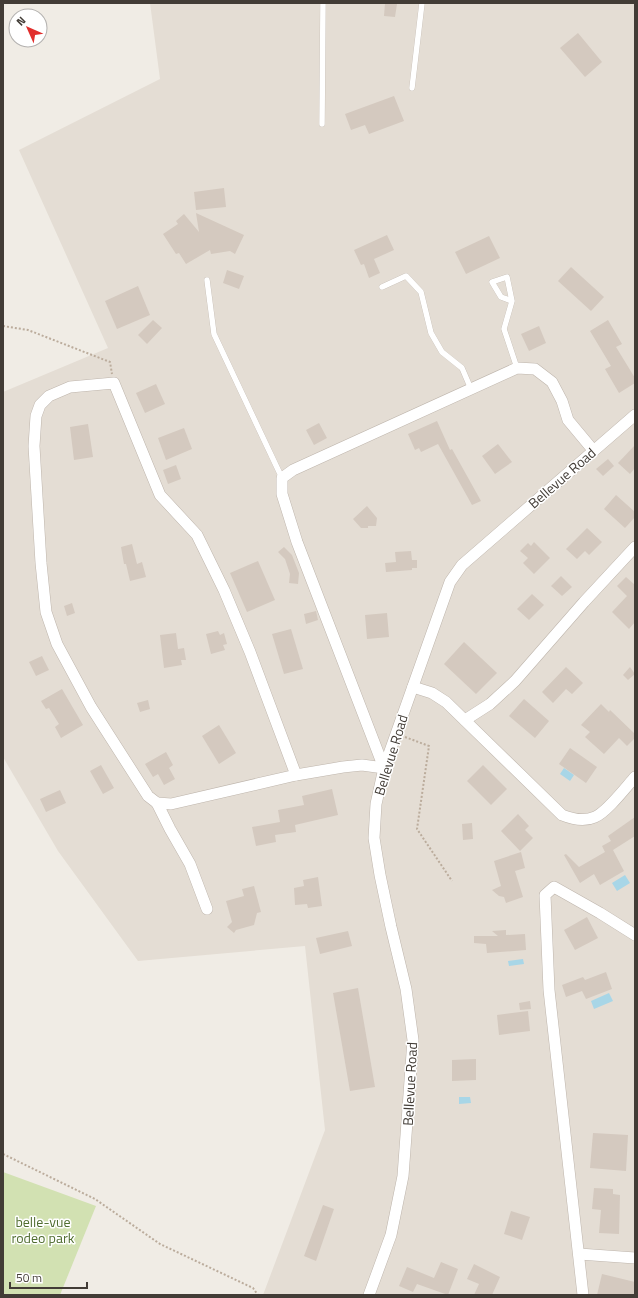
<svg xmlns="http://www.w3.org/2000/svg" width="638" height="1298" viewBox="0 0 638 1298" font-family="'Titillium Web',sans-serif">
  <rect width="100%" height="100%" fill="#f0ece5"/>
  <path fill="#e4ddd4" d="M150 3H635V1295H263L325 1130 305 946 138 961 58 851 3 757V392L108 348 19 150 160 79Z"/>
  <path fill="#d2e1b2" d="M3 1172 96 1206 60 1295H3Z"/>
  <g fill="#a8d6e7">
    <path d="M564 768 574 775 570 781 560 774Z"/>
    <path d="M625 875 630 883 617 891 612 883Z"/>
    <path d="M523 959 524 964 509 966 508 961Z"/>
    <path d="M609 993 613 1001 594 1009 591 1001Z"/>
    <path d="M459 1097H470L471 1103 459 1104Z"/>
  </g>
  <g fill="#d4c9bf">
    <path d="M385 3 397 4 395 17 384 16Z"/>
    <path d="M578 33 602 62 585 77 560 48Z"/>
    <path d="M394 96 404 121 369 134 365 125 351 130 345 114Z"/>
    <path d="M224 188 226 207 196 210 194 192Z"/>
    <path d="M196 213 244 235 235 254 230 251 211 254 210 250 186 264 179 253 176 254 163 234 178 224 176 221 184 214 199 232Z"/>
    <path d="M387 235 394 250 374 259 380 273 369 278 364 264 361 265 354 250Z"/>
    <path d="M489 236 500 258 466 274 455 252Z"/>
    <path d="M571 267 604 297 591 311 558 281Z"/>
    <path d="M227 270 244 276 239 289 223 283Z"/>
    <path d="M138 286 150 315 117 329 105 301Z"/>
    <path d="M153 320 162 328 147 344 138 335Z"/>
    <path d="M608 320 622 344 616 347 635 378V383L619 393 605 369 611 366 590 331Z"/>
    <path d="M539 326 546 343 529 351 521 334Z"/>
    <path d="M156 384 165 404 145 413 136 393Z"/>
    <path d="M437 421 450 450 452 449 481 501 472 505 438 444 421 452 419 448 415 450 408 434Z"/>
    <path d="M319 423 327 438 314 445 306 430Z"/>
    <path d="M88 424 93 457 74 460 70 427Z"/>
    <path d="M184 428 192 449 166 460 158 438Z"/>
    <path d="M498 444 512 462 495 474 482 456Z"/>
    <path d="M635 445V468L630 474 618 463Z"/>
    <path d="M608 459 614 466 603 476 596 469Z"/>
    <path d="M176 465 181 479 168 484 163 470Z"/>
    <path d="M616 495 635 512V517L625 528 604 509Z"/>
    <path d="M367 506 377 518 376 526H368V528H361L353 519Z"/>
    <path d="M587 528 602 542 589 555 585 551 577 559 566 549Z"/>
    <path d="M534 542 550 558 534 574 523 563 528 558 520 551 528 543 531 546Z"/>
    <path d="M132 544 137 564 142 562 146 577 130 581 126 564H124L121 547Z"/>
    <path d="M284 547 292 555 299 573 298 584 289 583 290 574 285 559 278 552Z"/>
    <path d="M411 551 412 560H417V568H412V570L386 572 385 563 396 562 395 552Z"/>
    <path d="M258 561 275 600 247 612 230 573Z"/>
    <path d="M561 576 572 587 562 596 551 586Z"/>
    <path d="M626 577 635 585V622L629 629 612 612 627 596 617 586Z"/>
    <path d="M532 594 544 605 529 620 517 609Z"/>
    <path d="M72 603 75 613 67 616 64 606Z"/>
    <path d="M316 611 318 620 306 624 304 614Z"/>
    <path d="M387 613 389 637 367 639 365 615Z"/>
    <path d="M291 629 303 669 284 674 272 634Z"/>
    <path d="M218 631 220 635 224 633 227 644 223 645 225 650 211 654 206 634Z"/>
    <path d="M176 633 178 649 184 648 186 660H181L182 665 164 668 160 635Z"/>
    <path d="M464 642 497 673 476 694 444 664Z"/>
    <path d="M42 656 49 670 36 676 29 662Z"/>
    <path d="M566 667 583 683 572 694 566 689 553 703 542 692Z"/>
    <path d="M630 667 635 674 628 680 623 675Z"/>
    <path d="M62 689 83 725 61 738 55 727 59 724 49 708 46 709 41 701Z"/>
    <path d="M524 699 549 721 535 738 509 716Z"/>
    <path d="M148 700 150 709 140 712 137 703Z"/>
    <path d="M601 704 609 712 610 710 635 734V738L627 746 619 738 604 754 585 737 590 732 581 725Z"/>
    <path d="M219 725 236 753 219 764 202 736Z"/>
    <path d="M570 748 597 767 586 783 559 764Z"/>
    <path d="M166 752 173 765 169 768 175 779 164 785 158 774 153 777 145 764Z"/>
    <path d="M101 765 114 788 103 794 90 771Z"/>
    <path d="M483 765 507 789 491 805 467 781Z"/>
    <path d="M332 789 338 815 295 825 296 832 275 835 276 842 256 846 252 827 280 822 278 810 304 805 302 796Z"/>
    <path d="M60 790 66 803 46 812 40 799Z"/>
    <path d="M518 814 529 826 525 830 533 838 520 851 501 831Z"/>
    <path d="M635 817V836L613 850 624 871 600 885 594 874 580 883 564 855 566 854 579 867 605 852 602 846 611 841 608 836Z"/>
    <path d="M472 823 473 839 463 840 462 824Z"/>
    <path d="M521 852 525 868 515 871 523 897 506 903 504 897 499 896 492 890 501 886 494 861Z"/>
    <path d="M318 877 322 906 308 908 307 904 295 905 294 888 304 886 303 880Z"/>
    <path d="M254 886 261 912 257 913 254 925 236 930 234 933 227 927 232 922 226 901 244 896 242 889Z"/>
    <path d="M587 917 598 938 575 950 564 930Z"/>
    <path d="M506 930V935L525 934 526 950 487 953 486 944 474 943V936H498L492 931Z"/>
    <path d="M348 931 352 946 320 954 316 938Z"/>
    <path d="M606 972 612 989 586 999 582 991 566 997 562 985 583 977 585 980Z"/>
    <path d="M358 988 375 1087 350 1091 333 993Z"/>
    <path d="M530 1001 531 1009 520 1010 519 1003Z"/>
    <path d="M528 1011 530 1031 499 1035 497 1015Z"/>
    <path d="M476 1059V1080L452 1081V1060Z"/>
    <path d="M593 1133 628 1135 626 1171 590 1168Z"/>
    <path d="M594 1188 613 1189V1194L620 1195 619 1234 599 1233 601 1210 592 1209Z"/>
    <path d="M323 1205 334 1209 316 1261 304 1256Z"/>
    <path d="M511 1211 530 1217 522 1240 504 1234Z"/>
    <path d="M441 1262 458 1269 448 1295 417 1284 413 1292 399 1286 407 1267 434 1278Z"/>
    <path d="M474 1264 500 1277 492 1295H474L479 1284 467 1279Z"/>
    <path d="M602 1274 635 1282V1295H597Z"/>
  </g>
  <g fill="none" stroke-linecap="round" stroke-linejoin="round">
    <g stroke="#beb5ac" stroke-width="6">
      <g id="lane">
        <path d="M412 88 422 3"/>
        <path d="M322 124 323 3"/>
        <path d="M207 280 214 334 282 478"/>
        <path d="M382 287 406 276 421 292 431 333 442 352 462 368 471 389"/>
        <path d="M512 301 501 297 492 282 507 277 512 301 504 329 517 368"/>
      </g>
    </g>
    <g stroke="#beb5ac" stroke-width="12">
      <g id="street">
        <path d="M413 687 432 693 446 702 562 815C572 819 584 822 595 817 607 812 626 787 635 777"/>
        <path d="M465 720 490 704 515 681 584 602 635 547"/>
        <path d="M157 803 148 796 91 707 57 644 46 612 41 563 34 446 36 416 40 405 49 396 70 387 114 383 160 495 197 535 224 590 250 652 296 775 343 767 362 765 384 768 297 542 282 494V478L293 470 517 368 535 369 552 382 562 401 568 420 593 450"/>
        <path d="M207 909 190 864 170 829 157 803 171 804 296 775"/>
        <path d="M579 1254 635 1258"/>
        <path d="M369 1295 391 1235 403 1176 413 1040 406 989 391 927 380 875 374 838 376 804 384 768 450 582 462 565 635 415"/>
        <path d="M583 1295 549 990 545 895 554 887 600 913 635 935"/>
      </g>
    </g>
    <g stroke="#bbac9c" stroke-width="2" stroke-dasharray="2 2" stroke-linecap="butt">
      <path d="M3 326 28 330 110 362 112 374"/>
      <path d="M405 737 429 746 417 829 452 881"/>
      <path d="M3 1154 95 1199 160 1244 253 1288 258 1295"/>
    </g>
    <use href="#lane" stroke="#fff" stroke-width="5.5"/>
    <use href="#street" stroke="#fff" stroke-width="11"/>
  </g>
  <g text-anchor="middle" stroke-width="3" stroke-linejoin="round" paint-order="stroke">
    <g font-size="14" fill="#423c36" stroke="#fff">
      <text transform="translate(562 478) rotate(-41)" y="5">Bellevue Road</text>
      <text transform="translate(391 755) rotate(-73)" y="5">Bellevue Road</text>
      <text transform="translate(410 1084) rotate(-87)" y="5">Bellevue Road</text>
    </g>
    <g font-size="14" fill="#506d30" stroke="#fff">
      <text x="43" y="1227">belle-vue<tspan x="43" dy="16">rodeo park</tspan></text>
    </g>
  </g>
  <rect width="638" height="1298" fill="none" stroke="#423c36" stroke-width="8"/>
  <g transform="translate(28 28) rotate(315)"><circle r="19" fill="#ffffff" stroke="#b3b1af"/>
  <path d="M0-3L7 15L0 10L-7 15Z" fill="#e12e2c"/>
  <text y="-6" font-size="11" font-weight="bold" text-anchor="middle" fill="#423c36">N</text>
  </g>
  <path d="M10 1282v6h77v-6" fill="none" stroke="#423c36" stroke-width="2"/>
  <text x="16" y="1282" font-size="12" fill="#423c36" stroke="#ffffff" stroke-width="3" paint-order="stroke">50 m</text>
</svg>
